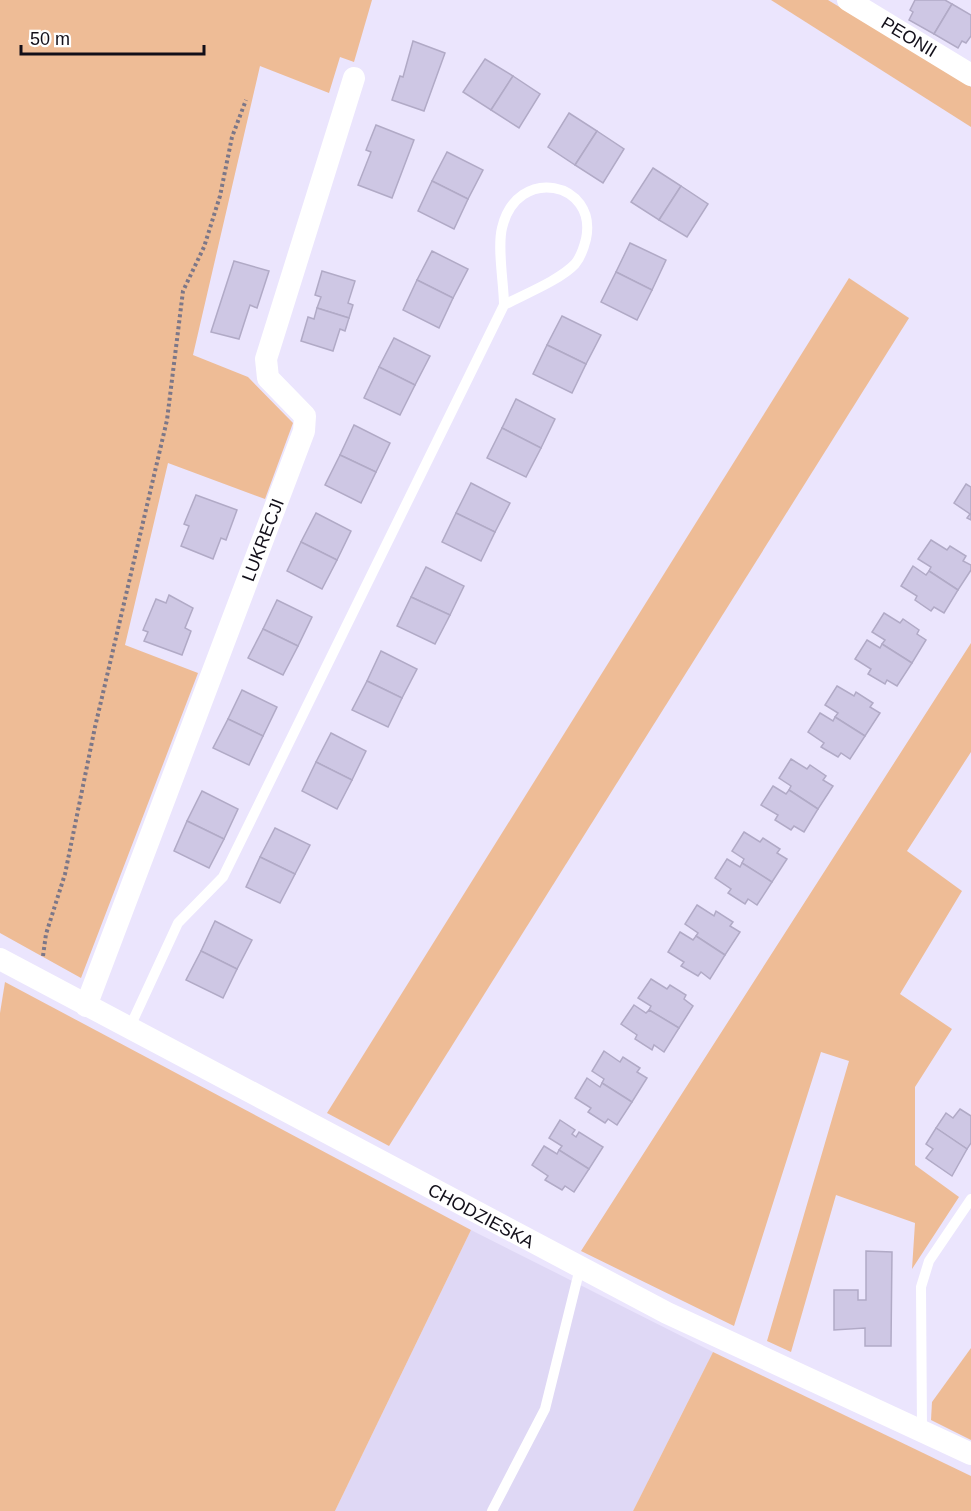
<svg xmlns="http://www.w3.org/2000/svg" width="971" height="1511" viewBox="0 0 971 1511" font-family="Arial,sans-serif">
  <rect width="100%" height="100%" fill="#ebe5fd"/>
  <path fill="#dfd8f5" d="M471 1230 713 1352 633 1511H335Z"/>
  <g fill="#eebc96">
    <path d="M0 0H372L354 62 340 57 329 93 260 66 193 355 248 377 293 423 265 499 168 463 125 645 198 673 81 978 0 933Z"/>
    <path d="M771 0H828L971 87V127Z"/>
    <path d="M849 278 909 318 389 1146 327 1113Z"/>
    <path d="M971 643V752L907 851 962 891 900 994 952 1029 915 1087V1165L959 1197 912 1269 915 1223 836 1195 791 1352 767 1341 849 1061 821 1052 734 1326 581 1251Z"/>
    <path d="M5 982 471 1230 335 1511H0V1013Z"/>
    <path d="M971 1348V1440L931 1420 932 1402Z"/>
    <path d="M713 1352 971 1476V1511H633Z"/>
  </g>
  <g fill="#cec7e4" stroke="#b1aac6" stroke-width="1.5">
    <path d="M915 0H945L952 4 934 34 909 20 913 12 910 10Z"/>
    <path d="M952 4 971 15V36L966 43 962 41 958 48 934 34Z"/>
    <path d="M413 41 445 53 424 111 392 100 400 76 403 77Z"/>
    <path d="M485 59 513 76 491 110 463 92Z"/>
    <path d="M513 76 540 94 519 128 491 110Z"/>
    <path d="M569 113 597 131 575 165 548 147Z"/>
    <path d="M376 125 414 140 392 198 358 185 371 152 366 150Z"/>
    <path d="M597 131 624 149 603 183 575 165Z"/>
    <path d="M447 152 483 170 468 199 432 181Z"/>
    <path d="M653 168 681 186 659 220 631 202Z"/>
    <path d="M432 181 468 199 454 229 418 211Z"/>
    <path d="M681 186 708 204 687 237 659 220Z"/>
    <path d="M630 243 666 260 652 290 616 272Z"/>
    <path d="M432 251 468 269 453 298 417 280Z"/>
    <path d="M234 261 269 271 257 308 250 305 239 339 211 332Z"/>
    <path d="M322 271 355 281 348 303 353 305 349 318 317 308 321 297 315 295Z"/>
    <path d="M616 272 652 290 637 320 601 302Z"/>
    <path d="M417 280 453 298 439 328 403 310Z"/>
    <path d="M317 308 349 318 345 331 340 329 333 351 301 341 308 317 314 319Z"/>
    <path d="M562 316 601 335 586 364 547 345Z"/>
    <path d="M394 338 430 356 415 385 379 367Z"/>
    <path d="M547 345 586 364 572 393 533 374Z"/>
    <path d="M379 367 415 385 400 415 364 398Z"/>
    <path d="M516 399 555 419 541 448 502 428Z"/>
    <path d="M354 425 390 443 376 472 340 455Z"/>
    <path d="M502 428 541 448 526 477 487 458Z"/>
    <path d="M340 455 376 472 361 503 325 485Z"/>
    <path d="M471 483 510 503 495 532 456 513Z"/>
    <path d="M966 484 971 487V520L967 518 970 514 954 503Z"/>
    <path d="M196 495 237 510 226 540 221 538 213 559 181 546 189 526 184 524Z"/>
    <path d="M316 513 351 531 337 560 301 542Z"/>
    <path d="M456 513 495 532 481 561 442 542Z"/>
    <path d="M931 540 947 550 950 546 966 556 963 561 971 565V570L958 590 929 571 931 567 918 559Z"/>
    <path d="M301 542 337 560 322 589 287 571Z"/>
    <path d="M913 566 926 575 929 571 958 590 944 613 934 607 931 611 915 600 917 596 901 586Z"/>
    <path d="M426 567 464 586 450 615 411 597Z"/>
    <path d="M169 595 193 608 185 628 191 631 182 655 144 641 148 632 143 630 156 599 166 603Z"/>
    <path d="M411 597 450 615 435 644 397 626Z"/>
    <path d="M277 600 312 617 298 646 263 629Z"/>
    <path d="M884 613 900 623 903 619 919 630 917 634 926 640 912 663 882 644 885 640 872 632Z"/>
    <path d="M263 629 298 646 283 675 248 658Z"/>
    <path d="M867 640 880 648 882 644 912 663 897 686 887 680 885 684 868 674 871 669 855 659Z"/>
    <path d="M381 651 417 669 402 698 367 681Z"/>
    <path d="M367 681 402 698 388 727 352 710Z"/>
    <path d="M837 686 854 696 856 692 873 703 870 707 880 713 865 736 835 717 838 713 825 705Z"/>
    <path d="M242 690 277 707 263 736 228 719Z"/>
    <path d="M820 713 833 721 835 717 865 736 850 759 841 753 838 757 821 747 824 743 808 732Z"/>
    <path d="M228 719 263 736 249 765 213 748Z"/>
    <path d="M331 733 366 751 352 780 316 762Z"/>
    <path d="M791 759 807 769 810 765 826 776 823 780 833 786 818 809 789 790 791 786 779 778Z"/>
    <path d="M316 762 352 780 337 809 302 791Z"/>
    <path d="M773 786 786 794 789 790 818 809 804 832 794 826 791 830 775 820 778 815 761 805Z"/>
    <path d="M202 791 238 809 224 839 187 821Z"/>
    <path d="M187 821 224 839 209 868 174 851Z"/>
    <path d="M275 828 310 845 295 874 260 857Z"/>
    <path d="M744 832 760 842 763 838 780 849 777 853 787 859 772 882 742 863 744 859 732 851Z"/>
    <path d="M260 857 295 874 280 903 246 887Z"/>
    <path d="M727 859 740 867 742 863 772 882 757 905 748 899 745 904 728 893 731 889 715 878Z"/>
    <path d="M697 905 714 916 716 911 733 922 730 926 740 932 725 955 696 936 698 933 685 924Z"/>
    <path d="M215 921 252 940 237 969 201 951Z"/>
    <path d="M680 932 693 940 696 936 725 955 710 979 701 972 698 976 681 966 684 962 668 952Z"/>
    <path d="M201 951 237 969 223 998 186 980Z"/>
    <path d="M651 979 667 989 670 985 686 995 684 999 693 1006 679 1028 649 1010 651 1006 638 998Z"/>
    <path d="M634 1005 646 1013 649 1010 679 1028 664 1052 654 1045 652 1050 635 1039 637 1035 621 1024Z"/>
    <path d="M604 1051 620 1062 623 1057 640 1068 637 1072 647 1078 632 1102 602 1083 604 1079 592 1071Z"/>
    <path d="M587 1078 600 1087 602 1083 632 1102 617 1125 608 1119 605 1123 588 1112 591 1108 575 1098Z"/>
    <path d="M960 1109 971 1116V1143L967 1149 936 1128 946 1113 953 1118Z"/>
    <path d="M560 1120 575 1130 572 1134 576 1137 579 1132 603 1147 589 1169 559 1150 562 1146 549 1138Z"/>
    <path d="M936 1128 967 1149 952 1176 926 1158 933 1149 926 1144Z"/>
    <path d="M544 1146 557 1154 559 1150 589 1169 574 1192 565 1186 562 1190 545 1180 548 1176 532 1165Z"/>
    <path d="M866 1251 892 1252 891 1346H865V1328L834 1330V1290H858V1300H866Z"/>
  </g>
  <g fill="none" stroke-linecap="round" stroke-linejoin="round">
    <path stroke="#7c7788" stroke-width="4" stroke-dasharray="3 3" stroke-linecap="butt" d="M43 956 46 934 65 874 95 727 167 420 183 291 204 247 220 196 232 137 246 100"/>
    <g stroke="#fff" stroke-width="10">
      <path d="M129 1029 178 923 223 877 504 305C504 284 497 248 502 228 517 164 598 182 586 239 584 247 581 257 575 264 560 280 525 294 504 305"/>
      <path d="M922 1430 921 1287 929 1261 971 1199"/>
      <path d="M492 1511 545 1409 580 1268"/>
    </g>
    <g stroke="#fff" stroke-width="22">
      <path d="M848 0 971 75"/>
      <path d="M0 959 667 1313 971 1454"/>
      <path d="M86 1006 304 431 305 416 268 378 266 359 354 78"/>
    </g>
  </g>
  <g text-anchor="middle" stroke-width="4.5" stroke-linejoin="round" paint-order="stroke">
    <g font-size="18" fill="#120f19" stroke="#fff">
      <text transform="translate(909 37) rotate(31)" y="6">PEONII</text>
      <text transform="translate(263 540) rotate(-69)" y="6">LUKRECJI</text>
      <text transform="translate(481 1216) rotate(28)" y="6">CHODZIESKA</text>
    </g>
  </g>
  <path d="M21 45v9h183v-9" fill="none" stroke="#120f19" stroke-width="3"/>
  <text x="30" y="45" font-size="18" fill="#120f19" stroke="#ffffff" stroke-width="4.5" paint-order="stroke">50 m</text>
</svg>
